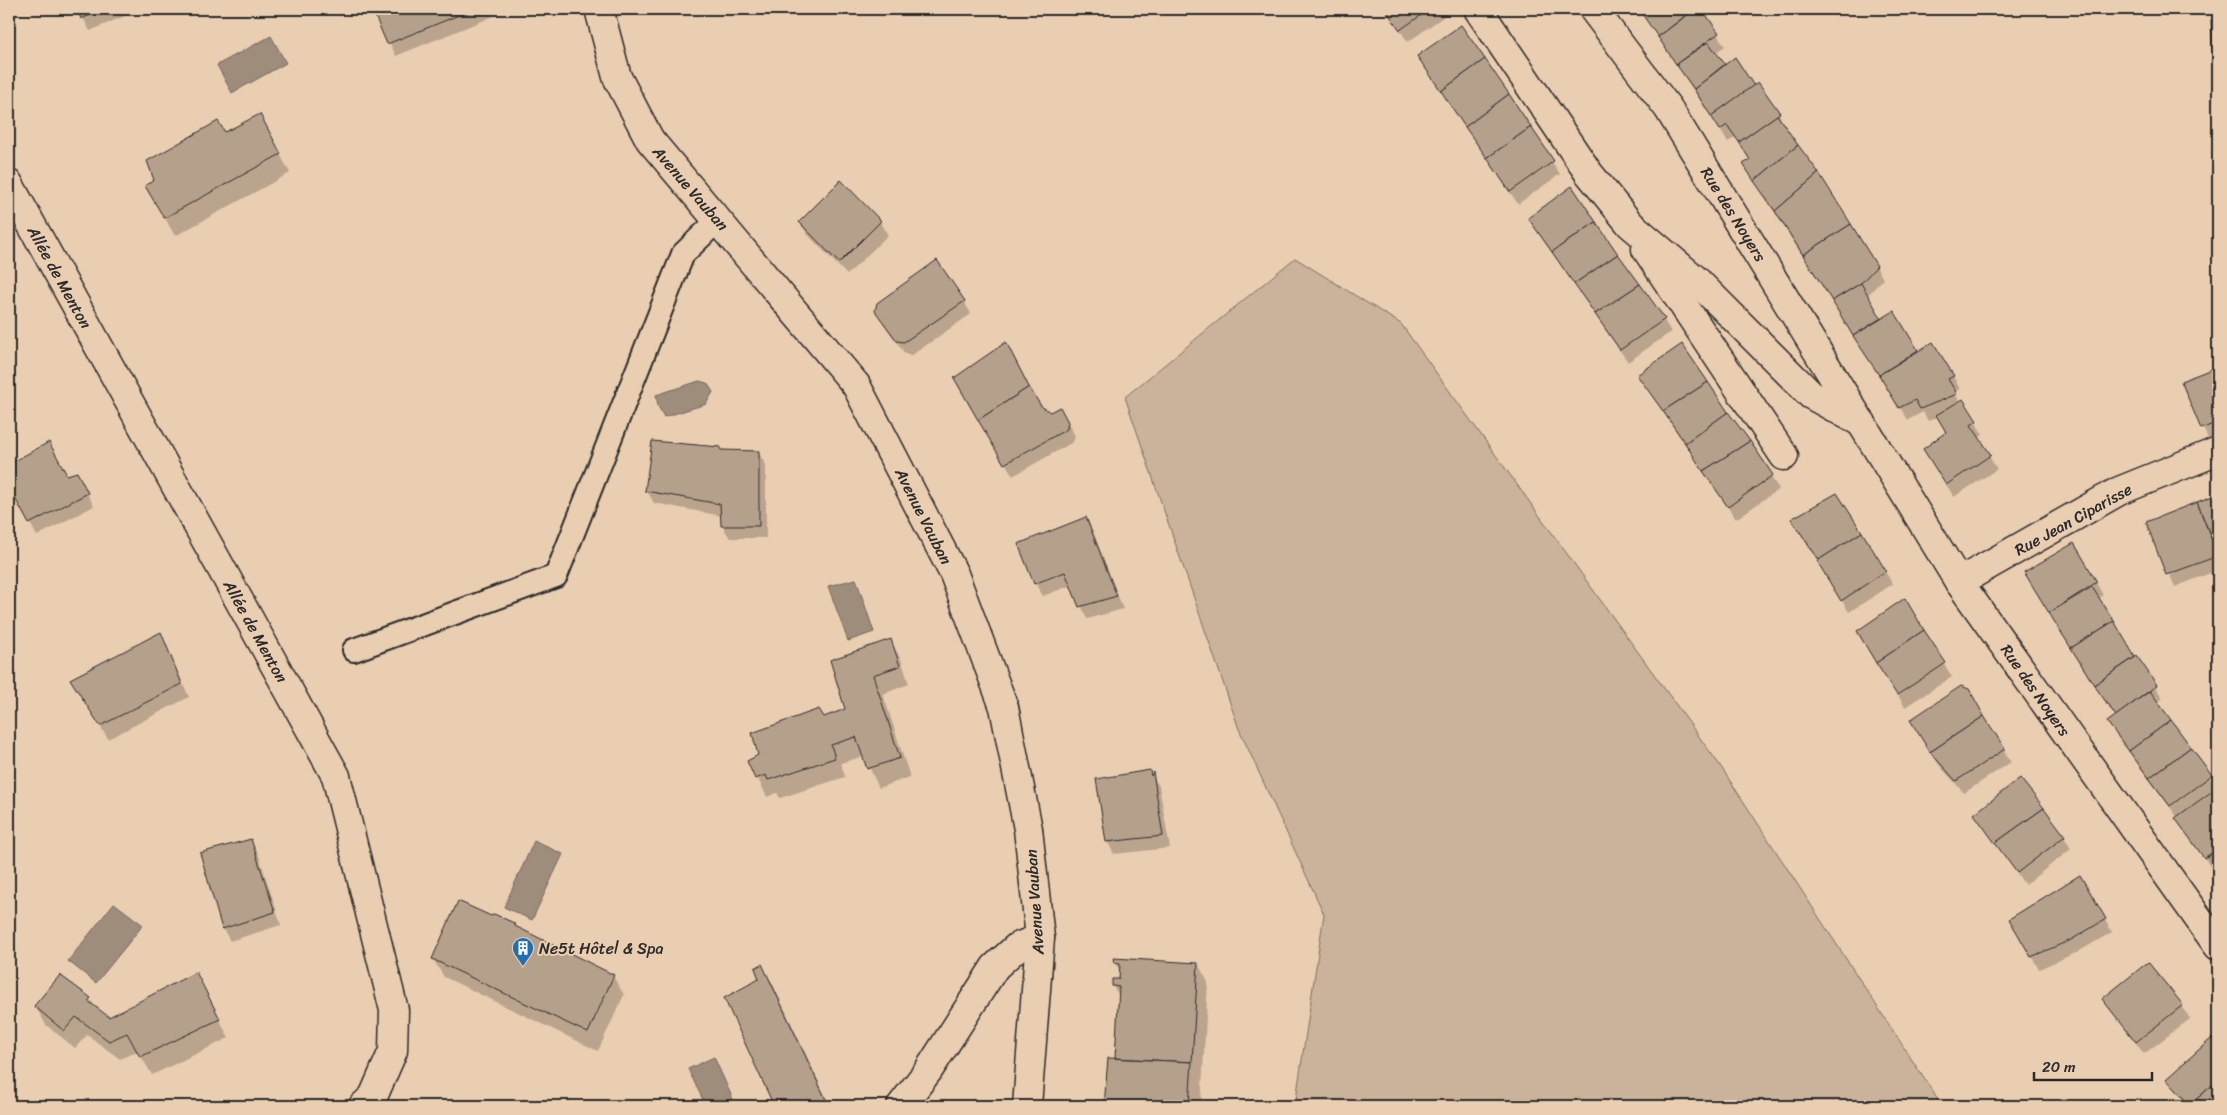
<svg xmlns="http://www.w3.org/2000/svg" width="2227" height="1115" viewBox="0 0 2227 1115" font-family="Sriracha,sans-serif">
  <rect width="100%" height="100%" fill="#eaceb1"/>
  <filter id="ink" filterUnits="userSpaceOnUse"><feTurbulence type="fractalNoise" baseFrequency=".02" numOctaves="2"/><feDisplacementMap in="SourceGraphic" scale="10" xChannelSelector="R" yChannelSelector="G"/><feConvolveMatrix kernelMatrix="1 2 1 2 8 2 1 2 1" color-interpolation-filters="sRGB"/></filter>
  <g filter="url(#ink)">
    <path fill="#cbb39b" stroke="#7b6f63" d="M1295 258 1401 324 1721 767 1942 1106H1295L1324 914 1239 729 1125 397Z"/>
    <g fill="#9f8d7c" stroke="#71665c">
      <path d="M271 36 286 63 232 93 217 65Z"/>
      <path d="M699 381 707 383 713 392 706 404 664 417 658 406 656 395Z"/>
      <path d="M856 579 874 632 848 641 828 586Z"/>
      <path d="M534 841 563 854 532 920 504 907Z"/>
      <path d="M114 903 143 925 96 983 68 961Z"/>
      <path d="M714 1057 736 1106H706L688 1069Z"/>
    </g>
    <g fill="#0003">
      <path d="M78 9H141L90 31Z"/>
      <path d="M373 9H491L494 16 396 56Z"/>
      <path d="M1385 9H1448L1450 12 1408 42Z"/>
      <path d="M1639 9H1685L1689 15 1700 9 1725 46 1715 53 1725 67 1754 88 1779 114 1785 128 1876 266 1883 279 1867 296 1881 321 1893 313 1917 352 1953 376 1960 389 1955 393 1960 402 1963 401 1983 435 1978 438 1997 469 1954 497 1932 462 1947 433 1938 417 1928 421 1923 412 1908 420 1752 177 1751 161 1736 137 1728 142Z"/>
      <path d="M2218 21V120L2212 22Z"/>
      <path d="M1461 26 1560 174 1518 204 1426 69Z"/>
      <path d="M224 134 270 135 290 173 175 236 147 186Z"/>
      <path d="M841 182 880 222 888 235 847 275 808 235 800 223Z"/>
      <path d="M1537 231 1664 320 1671 332 1628 362Z"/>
      <path d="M964 301 971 314 912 355 905 354 884 324Z"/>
      <path d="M1682 346 1779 489 1736 519 1638 375Z"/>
      <path d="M1013 356 1041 408 1050 414 1060 408 1075 436 1073 442 1013 476 955 378Z"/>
      <path d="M2218 368V437L2209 441 2183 382Z"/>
      <path d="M49 444 67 477 83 486 94 506 37 536 9 485V465Z"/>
      <path d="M721 451 758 452 766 465V538H730L722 526V516L654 503 647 491Z"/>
      <path d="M1836 495 1893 584 1849 612 1800 532Z"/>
      <path d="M2218 495V570L2175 587 2147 523Z"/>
      <path d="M1085 519 1093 531 1123 609 1087 619 1072 585 1043 596 1035 583Z"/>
      <path d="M2074 544 2103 595 2098 600 2135 658 2163 698 2157 703 2218 789V871L2217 869 2213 871 2178 818 2116 735 2109 722 2116 717 2033 585Z"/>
      <path d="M1905 600 1952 677 1905 707 1866 644Z"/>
      <path d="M161 634 189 697 108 739 79 692Z"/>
      <path d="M890 640 901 659 909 684 883 694 910 777 879 788 864 756 841 763 845 777 780 798 777 793 767 797 749 761 823 718 847 710Z"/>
      <path d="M1968 690 2011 762 1964 793 1939 765 1919 733Z"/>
      <path d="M1149 771 1159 786 1170 848 1114 854 1107 841Z"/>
      <path d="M1976 815 2064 837 2071 849 2025 885Z"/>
      <path d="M250 841 258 853 281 925 230 941 223 929Z"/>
      <path d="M2080 877 2112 932 2078 952 2039 969 2011 920Z"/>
      <path d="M515 928 613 976 624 995 598 1051 444 977 433 959Z"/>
      <path d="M1115 963 1198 964 1208 982 1201 1106H1105L1109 1059H1116L1119 996 1113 986 1120 980 1121 973Z"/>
      <path d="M2147 963 2182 1006 2190 1019 2144 1054 2103 999Z"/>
      <path d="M762 966 773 984 830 1106H775L725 998 761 980Z"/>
      <path d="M196 974 229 1038 152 1075 138 1051 120 1059 87 1035 75 1048 46 1025 35 1006 90 999 95 1008 109 1019Z"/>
      <path d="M2212 1040 2218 1048V1106H2187L2168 1079Z"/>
    </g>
    <g fill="#b5a08c" stroke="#2b2b2b">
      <path d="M77 9H105L81 19Z"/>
      <path d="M372 9H474L387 44Z"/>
      <path d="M1385 9H1430L1400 30Z"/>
      <path d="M1644 9H1687L1689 13 1658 37 1640 11Z"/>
      <path d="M1695 9H1702L1719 33 1676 64 1658 37Z"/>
      <path d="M2218 19V121L2216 118 2211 20Z"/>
      <path d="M1461 25 1485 59 1441 91 1417 56Z"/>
      <path d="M1708 42 1725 64 1694 89 1676 64Z"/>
      <path d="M1735 57 1754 86 1711 116 1694 89Z"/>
      <path d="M1485 59 1509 94 1465 127 1441 91Z"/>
      <path d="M1758 82 1780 113 1739 142 1727 125 1720 130 1711 116Z"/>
      <path d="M1509 94 1531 127 1487 158 1465 127Z"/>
      <path d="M260 114 281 154 164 218 145 186 154 180 147 161 218 121 225 132Z"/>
      <path d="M1777 115 1798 145 1754 181 1743 164 1750 160 1739 142Z"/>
      <path d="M1531 127 1554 161 1510 192 1487 158Z"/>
      <path d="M1798 145 1819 173 1775 211 1754 181Z"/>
      <path d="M1819 173 1851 224 1803 255 1775 211Z"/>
      <path d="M841 180 881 221 839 263 799 222Z"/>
      <path d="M1572 186 1596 222 1552 252 1528 218Z"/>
      <path d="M1596 222 1618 254 1574 284 1552 252Z"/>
      <path d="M1851 224 1877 266 1861 283 1832 301 1803 255Z"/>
      <path d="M1618 254 1640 284 1595 314 1574 284Z"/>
      <path d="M937 260 965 301 904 342 897 341 875 311 877 303Z"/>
      <path d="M1861 283 1881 318 1853 336 1832 301Z"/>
      <path d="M1640 284 1665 319 1620 350 1595 314Z"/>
      <path d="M1894 311 1918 350 1879 375 1853 336Z"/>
      <path d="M1006 342 1029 387 978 420 954 378Z"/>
      <path d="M1933 342 1954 376 1948 379 1957 394 1920 409 1915 400 1899 408 1879 375Z"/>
      <path d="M1682 344 1708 382 1663 411 1637 375Z"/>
      <path d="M2217 367 2218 422 2201 429 2181 381Z"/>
      <path d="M1708 382 1728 412 1685 443 1663 411Z"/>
      <path d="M1029 387 1041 406 1050 412 1060 407 1068 422 1067 429 1004 464 978 420Z"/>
      <path d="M1963 399 1977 421 1971 425 1991 455 1946 485 1923 449 1946 432 1936 415Z"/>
      <path d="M1728 412 1750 441 1703 471 1685 443Z"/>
      <path d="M652 441 720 447 721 450 759 451V526H721L720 504 645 491Z"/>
      <path d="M1750 441 1773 475 1728 507 1703 471Z"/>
      <path d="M49 442 67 475 77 472 88 493 29 524 9 487V464Z"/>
      <path d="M1837 493 1862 532 1819 560 1791 519Z"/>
      <path d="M2218 494V555L2197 502Z"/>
      <path d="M2197 502 2218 556 2166 575 2146 522Z"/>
      <path d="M1086 517 1117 596 1079 607 1065 572 1034 584 1018 544Z"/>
      <path d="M1862 532 1886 571 1841 601 1817 561Z"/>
      <path d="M2074 543 2097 582 2049 613 2024 572Z"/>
      <path d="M2092 587 2114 621 2071 648 2049 613Z"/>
      <path d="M1905 598 1924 630 1876 663 1857 631Z"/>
      <path d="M2114 621 2135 657 2094 685 2071 648Z"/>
      <path d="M1924 630 1946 663 1897 695 1876 663Z"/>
      <path d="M161 632 182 684 100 726 70 679Z"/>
      <path d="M891 639 900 666 873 675 900 758 867 769 856 737 831 745 835 758 768 780 766 775 755 779 747 761 758 755 752 733 819 709 824 717 845 709 830 660Z"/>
      <path d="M2137 656 2157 685 2116 716 2094 685Z"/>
      <path d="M1961 686 1969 689 1984 716 1930 752 1910 720Z"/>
      <path d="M2150 691 2171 720 2129 751 2107 722Z"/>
      <path d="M1984 716 2005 749 1956 781 1930 752Z"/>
      <path d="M2171 720 2191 747 2149 778 2129 751Z"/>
      <path d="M2191 747 2212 775 2170 806 2149 778Z"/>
      <path d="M1150 770 1151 776 1153 772 1163 836 1106 842 1096 779Z"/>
      <path d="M2020 778 2044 808 1995 843 1974 814Z"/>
      <path d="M2218 787V849L2204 858 2175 818Z"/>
      <path d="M2044 808 2065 836 2017 873 1995 843Z"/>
      <path d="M251 839 275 912 222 929 200 853Z"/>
      <path d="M2218 849V871L2208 857Z"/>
      <path d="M2080 875 2106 919 2071 940 2031 957 2009 919Z"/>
      <path d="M458 901 491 916 494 914 514 923 515 926 614 975 588 1033 432 959Z"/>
      <path d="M1113 958 1198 963 1192 1062 1115 1058 1119 987 1112 986V979H1119L1120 964 1114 963Z"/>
      <path d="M2148 962 2183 1005 2136 1042 2102 999Z"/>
      <path d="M762 964 829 1106H774L724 998 759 979 755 968Z"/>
      <path d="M196 972 220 1019 140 1057 127 1033 109 1041 76 1017 64 1031 34 1006 60 975 91 998 88 1001 109 1017Z"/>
      <path d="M2212 1038 2218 1046V1080L2190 1105 2166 1079Z"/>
      <path d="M1108 1058 1192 1062 1189 1106H1104Z"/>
      <path d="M2218 1080V1106H2189L2190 1105Z"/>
    </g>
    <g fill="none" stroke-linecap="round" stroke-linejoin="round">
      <g stroke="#2b2b2b" stroke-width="26">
        <path id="service" d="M354 650 556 576 683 254 718 220"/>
      </g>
      <g stroke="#2b2b2b" stroke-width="31">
        <path id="pedestrian" d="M901 1106 928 1071 995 967 1017 947 1040 938"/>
      </g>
      <g stroke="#2b2b2b" stroke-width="31">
        <g id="minor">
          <path d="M1478 9 1588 172 1630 224 1696 280 1811 395 1862 423"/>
          <path d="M1593 9 1668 108 1959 582 2218 946"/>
          <path d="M9 184 336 776 394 1010 393 1051 373 1097 363 1106"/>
          <path d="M1646 249 1784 456"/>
          <path d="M1959 582 2119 491 2218 451"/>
        </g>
      </g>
      <g stroke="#2b2b2b" stroke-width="31">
        <path id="secondary" d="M599 9 617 77 650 140 856 385 954 574 1004 707 1028 829 1040 938 1027 1106"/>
      </g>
      <use href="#service" stroke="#eaceb1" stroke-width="22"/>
      <use href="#pedestrian" stroke="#eaceb1" stroke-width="28"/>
      <use href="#minor" stroke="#eaceb1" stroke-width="28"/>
      <use href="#secondary" stroke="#eaceb1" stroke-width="28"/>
    </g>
  </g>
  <defs>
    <g id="building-pin" transform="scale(1.125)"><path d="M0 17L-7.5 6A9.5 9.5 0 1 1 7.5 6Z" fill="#1f6fb2" stroke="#eaceb1"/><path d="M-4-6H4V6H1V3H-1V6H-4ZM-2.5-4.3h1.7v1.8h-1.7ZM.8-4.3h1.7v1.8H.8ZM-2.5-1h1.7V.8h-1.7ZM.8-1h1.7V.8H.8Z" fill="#fff"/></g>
  </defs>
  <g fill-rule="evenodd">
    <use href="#building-pin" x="523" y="948"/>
  </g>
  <g text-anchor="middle" stroke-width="4" stroke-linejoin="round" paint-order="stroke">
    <g font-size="16" fill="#2b2b2b" stroke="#eaceb1">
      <text transform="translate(691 188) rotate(49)" y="6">Avenue Vauban</text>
      <text transform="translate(1734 214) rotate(58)" y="6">Rue des Noyers</text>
      <text transform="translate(60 277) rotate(61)" y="6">Allée de Menton</text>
      <text transform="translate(924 516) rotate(63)" y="6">Avenue Vauban</text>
      <text transform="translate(2073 519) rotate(-29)" y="6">Rue Jean Ciparisse</text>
      <text transform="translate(256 631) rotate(61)" y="6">Allée de Menton</text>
      <text transform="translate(2036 690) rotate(55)" y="6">Rue des Noyers</text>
      <text transform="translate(1034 902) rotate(-94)" y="6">Avenue Vauban</text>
    </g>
    <g font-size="16" fill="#2b2b2b" stroke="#eaceb1" text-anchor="start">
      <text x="539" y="954">Ne5t Hôtel &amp; Spa</text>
    </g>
  </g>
  <rect width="2227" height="1115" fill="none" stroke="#eaceb1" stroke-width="30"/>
  <rect x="15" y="15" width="2197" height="1085" fill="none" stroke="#2b2b2b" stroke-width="2" filter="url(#ink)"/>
  <path d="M2034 1072v8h118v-8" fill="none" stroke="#2b2b2b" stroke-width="2.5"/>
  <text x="2042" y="1072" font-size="15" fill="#2b2b2b" stroke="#eaceb1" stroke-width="4" paint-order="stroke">20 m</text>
</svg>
